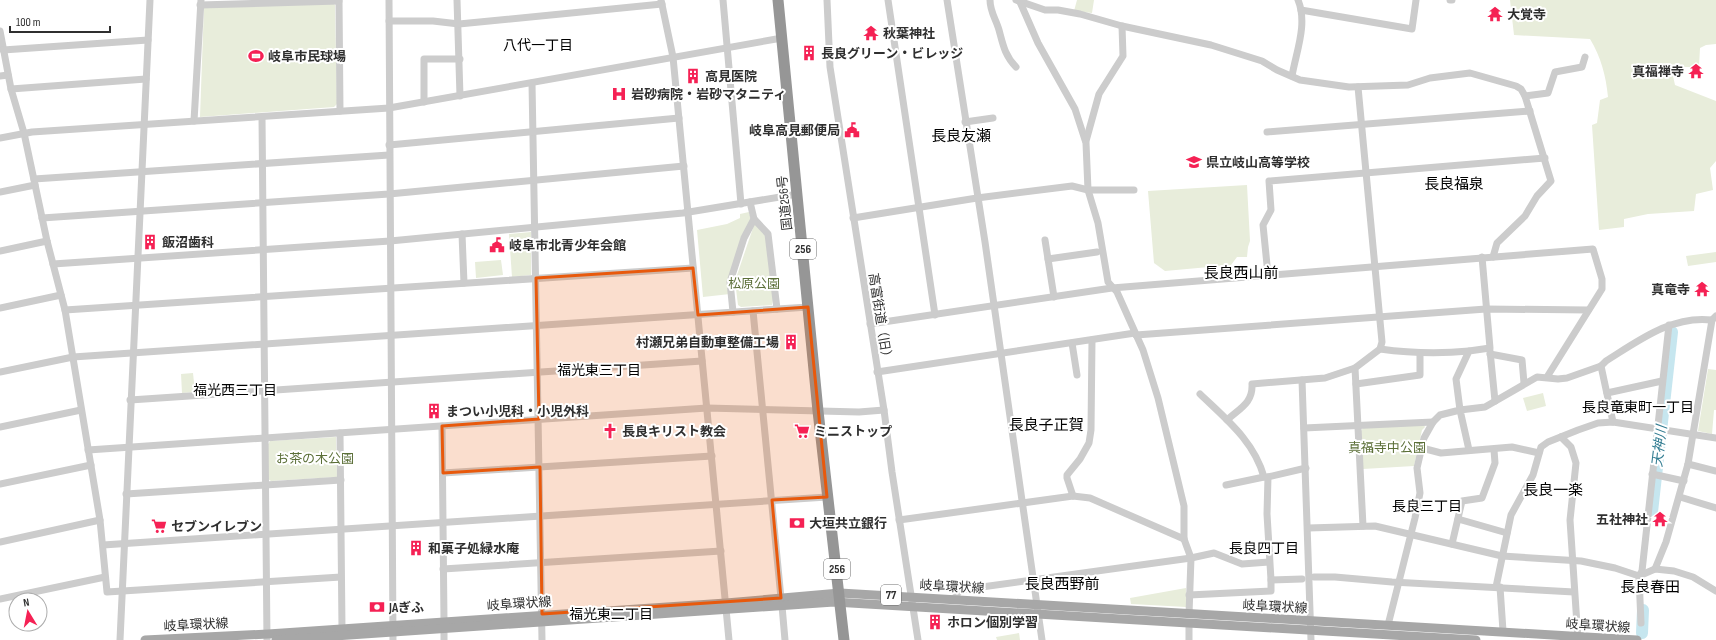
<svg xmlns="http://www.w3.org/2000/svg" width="1716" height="640" viewBox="0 0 1716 640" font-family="'Sofia Sans Condensed','Noto Sans JP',sans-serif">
  <rect width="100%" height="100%" fill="#fff"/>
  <g fill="#e8eddb">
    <path d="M1077 0H1094L1092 13 1074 11Z"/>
    <path d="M1510 0H1716V44L1706 45 1700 48 1699 67H1678L1673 76 1675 85 1716 101V161L1710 168 1713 190 1696 194 1694 211 1648 214 1624 219V227L1599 230 1592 125 1597 123 1600 100 1608 97C1606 76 1601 57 1590 39L1514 35Z"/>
    <path d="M333 3 335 5 337 104 334 107 200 117 204 6Z"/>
    <path d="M1247 185 1250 241 1248 247 1247 257H1237L1231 265 1165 271 1154 263 1148 191Z"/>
    <path d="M749 212 751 219 730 294 703 297 697 230 727 224 740 218V214Z"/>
    <path d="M757 224 769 238 774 295 772 305 741 307 738 305 735 281 754 225Z"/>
    <path d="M531 232V275L512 277 509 234Z"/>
    <path d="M1716 252V262L1688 266 1686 256Z"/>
    <path d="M501 260 503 275 476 278 475 262Z"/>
    <path d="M1708 369 1716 370V410H1714L1712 434 1698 431Z"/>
    <path d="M193 373 195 392 182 393 181 374Z"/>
    <path d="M1543 393 1546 406 1527 411 1523 398Z"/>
    <path d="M1424 425 1425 427 1422 430 1414 466 1363 469 1361 431 1363 428Z"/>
    <path d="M336 437 337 477 271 481 268 479 267 446 270 441Z"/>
    <path d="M1186 588V607L1131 604 1130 598Z"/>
    <path d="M1019 633 1020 640H997L996 637Z"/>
  </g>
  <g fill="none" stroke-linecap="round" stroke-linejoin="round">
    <g stroke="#c6e6ef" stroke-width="12">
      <path d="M1652 512 1672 332"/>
      <path d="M1642 633 1643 610"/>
    </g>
    <g stroke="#ccc" stroke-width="7">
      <path d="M339 0 340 111"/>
      <path d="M389 0 393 640"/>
      <path d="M457 0 460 96"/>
      <path d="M661 0 673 57 729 640"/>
      <path d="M723 0 741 204"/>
      <path d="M827 0 830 67 884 410 892 472 918 640"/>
      <path d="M888 0 935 315"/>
      <path d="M947 0 985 242 1042 640"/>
      <path d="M990 0C990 12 996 19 999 30 1003 45 1005 56 1016 67"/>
      <path d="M1016 0 1045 10H1058L1080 14 1122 26 1211 45 1262 61 1277 70 1300 80 1349 87 1408 85 1430 78 1470 73 1516 86 1521 89 1525 96 1551 181 1537 196 1525 216 1497 243 1493 257"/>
      <path d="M1450 0H1452"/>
      <path d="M1020 2 1038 43 1075 109 1086 143 1088 190 1098 223 1108 282 1117 292 1143 350 1158 398 1184 506V539L1191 558 1189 614"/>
      <path d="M200 5 339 1"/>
      <path d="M1301 10 1412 29 1416 0"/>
      <path d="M389 21H433L459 24 662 4"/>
      <path d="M0 31 11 89 24 133 47 241 65 310 100 520 107 592 341 577"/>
      <path d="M3 50 148 40"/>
      <path d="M0 76 8 75"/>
      <path d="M1292 76C1296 52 1308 24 1298 0"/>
      <path d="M532 83 542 640"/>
      <path d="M1358 87 1382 342 1380 349 1355 368 1363 526"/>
      <path d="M11 89 146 79"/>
      <path d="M1525 96 1548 93 1555 72 1582 67 1585 57"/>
      <path d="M424 102V59H460"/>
      <path d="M262 117 267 640"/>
      <path d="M194 121 201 0"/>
      <path d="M965 122 993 118"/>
      <path d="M1267 132 1530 111"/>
      <path d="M0 138 32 132 389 108 782 38"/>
      <path d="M1086 141 1099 94 1123 56 1122 26"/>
      <path d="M389 145 679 118"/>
      <path d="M34 179 389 155"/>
      <path d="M0 192 35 185"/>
      <path d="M750 202 754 219 768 234 777 309"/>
      <path d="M42 218 389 194 684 166"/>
      <path d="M853 218 977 198 1072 186 1088 190H1134"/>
      <path d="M462 234 464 283"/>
      <path d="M1045 240 1054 297"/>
      <path d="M0 251 47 241"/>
      <path d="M1048 259 1097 252"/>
      <path d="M53 264 390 241 683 213 798 194"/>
      <path d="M1268 275 1263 225 1271 210 1269 181 1545 158"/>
      <path d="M0 308 61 295"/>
      <path d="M65 310 693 268"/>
      <path d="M753 311 781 598"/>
      <path d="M733 312 730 282 744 238 754 219"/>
      <path d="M870 324 1112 288 1593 249 1602 279V289L1547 377"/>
      <path d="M1136 335 1486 309 1588 310"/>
      <path d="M1072 343 1077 375"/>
      <path d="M1380 349C1409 353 1439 354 1469 351"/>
      <path d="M1490 351 1495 401"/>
      <path d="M1490 354 1522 360 1524 383"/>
      <path d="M1601 366 1613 422"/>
      <path d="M0 372 73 357 808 307"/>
      <path d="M877 372 1135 333"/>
      <path d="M1302 380 1311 640"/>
      <path d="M1356 384 1420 375V353"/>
      <path d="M1607 393 1662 381"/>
      <path d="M1200 394C1226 419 1254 441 1264 477H1268"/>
      <path d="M130 400 702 361"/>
      <path d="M1227 420C1240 408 1253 403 1252 384L1325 378 1355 368"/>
      <path d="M442 426 444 621"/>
      <path d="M0 427 81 410"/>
      <path d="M1304 428 1433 422"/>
      <path d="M340 433 342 629"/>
      <path d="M1561 437 1571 447 1576 463 1570 520 1578 640"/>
      <path d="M1422 448 1441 453 1512 447 1539 453"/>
      <path d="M88 450 707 408 859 412 884 410"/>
      <path d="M1469 450 1460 410 1485 407 1537 377 1558 379 1567 378 1601 366 1606 361C1638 341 1672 315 1712 320"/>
      <path d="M1688 464 1716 471"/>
      <path d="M443 473 712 456"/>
      <path d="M1652 474 1684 481"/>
      <path d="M0 484 91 465"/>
      <path d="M1226 485 1264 477"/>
      <path d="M126 494 341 480"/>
      <path d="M1073 496 1067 478V475L1080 459 1089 443 1091 430 1092 340"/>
      <path d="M1680 497 1716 508"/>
      <path d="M1458 519 1507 533"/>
      <path d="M899 520 1073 496 1090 498 1184 539"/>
      <path d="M1308 528 1375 526 1502 556 1581 561 1615 568 1639 576 1655 569 1674 571 1693 577 1716 591"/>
      <path d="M0 542 100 520"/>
      <path d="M1452 544 1462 501 1482 498 1495 463 1494 450"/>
      <path d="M103 545 827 497"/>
      <path d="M443 569 721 551"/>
      <path d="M1655 569 1666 542 1688 464 1712 320 1716 316"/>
      <path d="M1314 577H1335L1392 582 1574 592"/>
      <path d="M1302 579 1271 580 1267 514 1268 477 1306 468"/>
      <path d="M1496 587 1511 515 1533 475 1541 447 1548 442 1578 430 1598 423 1613 422 1716 438"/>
      <path d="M1500 587 1503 631"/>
      <path d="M1189 595 1271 591V580"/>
      <path d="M0 599 105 577"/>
      <path d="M954 599 960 590 1191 558 1214 553 1242 564 1269 562"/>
      <path d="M782 606 785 640"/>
      <path d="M1641 623 1639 576 1642 571 1669 325"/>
      <path d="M1388 625 1415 518 1420 493 1417 468 1424 438 1433 422 1440 415 1460 410 1456 379 1469 351 1490 348 1482 257"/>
      <path d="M444 628V640"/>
      <path d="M120 640 150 0"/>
      <path d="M1189 640V623"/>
    </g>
    <g stroke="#a7a7a7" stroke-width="9">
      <path d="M145 640 268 634 726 603 840 593 1637 640"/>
      <path d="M276 640 834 602 1476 640"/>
    </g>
    <path stroke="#969696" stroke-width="11" d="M778 0 818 411 844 640"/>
  </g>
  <path fill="#e8590c" fill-opacity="0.2" stroke="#e8590c" stroke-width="3" stroke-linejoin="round" d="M693 268 698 315 808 307 827 497 772 500 781 598 542 614 540 467 443 473 442 426 539 419 536 278Z"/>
  <defs>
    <g id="temple-bare" transform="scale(1.2)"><path d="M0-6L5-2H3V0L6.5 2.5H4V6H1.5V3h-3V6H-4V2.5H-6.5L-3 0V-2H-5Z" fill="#f52154" stroke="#fff" stroke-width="2.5" paint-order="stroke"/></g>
    <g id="building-bare" transform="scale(1.2)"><path d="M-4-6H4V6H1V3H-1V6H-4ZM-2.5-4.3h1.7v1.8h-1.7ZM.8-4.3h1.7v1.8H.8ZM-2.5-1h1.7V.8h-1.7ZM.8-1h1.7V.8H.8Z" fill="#f52154" stroke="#fff" stroke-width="2.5" paint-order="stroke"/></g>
    <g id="stadium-bare" transform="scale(1.2)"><path d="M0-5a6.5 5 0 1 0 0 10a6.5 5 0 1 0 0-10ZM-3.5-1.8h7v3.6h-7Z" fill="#f52154" stroke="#fff" stroke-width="2.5" paint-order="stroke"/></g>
    <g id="hospital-bare" transform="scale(1.2)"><path d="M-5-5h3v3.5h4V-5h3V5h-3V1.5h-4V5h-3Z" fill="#f52154" stroke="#fff" stroke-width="2.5" paint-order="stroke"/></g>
    <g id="civic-bare" transform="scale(1.2)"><path d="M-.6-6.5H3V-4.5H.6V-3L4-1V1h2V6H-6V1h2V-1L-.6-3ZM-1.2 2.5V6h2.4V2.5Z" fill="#f52154" stroke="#fff" stroke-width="2.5" paint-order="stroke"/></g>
    <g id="school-bare" transform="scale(1.2)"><path d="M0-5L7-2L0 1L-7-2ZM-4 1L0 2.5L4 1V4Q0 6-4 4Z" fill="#f52154" stroke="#fff" stroke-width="2.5" paint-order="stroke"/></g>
    <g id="church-bare" transform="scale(1.2)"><path d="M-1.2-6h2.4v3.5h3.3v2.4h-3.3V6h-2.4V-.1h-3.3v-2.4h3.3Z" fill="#f52154" stroke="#fff" stroke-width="2.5" paint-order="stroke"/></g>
    <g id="supermarket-bare" transform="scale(1.2)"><path d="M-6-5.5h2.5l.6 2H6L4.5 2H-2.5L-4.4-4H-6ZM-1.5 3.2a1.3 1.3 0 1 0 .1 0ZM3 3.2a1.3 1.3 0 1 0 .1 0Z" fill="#f52154" stroke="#fff" stroke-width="2.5" paint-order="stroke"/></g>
    <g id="bank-bare" transform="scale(1.2)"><path d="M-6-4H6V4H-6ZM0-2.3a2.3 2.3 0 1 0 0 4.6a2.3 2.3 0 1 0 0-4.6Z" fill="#f52154" stroke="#fff" stroke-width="2.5" paint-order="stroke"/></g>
  </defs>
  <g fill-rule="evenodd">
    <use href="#temple-bare" x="1495" y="14"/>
    <use href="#temple-bare" x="871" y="33"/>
    <use href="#building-bare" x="809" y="53"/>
    <use href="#stadium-bare" x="256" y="56"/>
    <use href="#temple-bare" x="1696" y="71"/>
    <use href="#building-bare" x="693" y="76"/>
    <use href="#hospital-bare" x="619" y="94"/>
    <use href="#civic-bare" x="852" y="130"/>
    <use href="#school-bare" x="1194" y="162"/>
    <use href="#building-bare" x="150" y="242"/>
    <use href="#civic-bare" x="497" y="245"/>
    <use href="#temple-bare" x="1702" y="289"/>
    <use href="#building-bare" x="791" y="342"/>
    <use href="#building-bare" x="434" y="411"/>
    <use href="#church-bare" x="610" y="431"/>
    <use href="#supermarket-bare" x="802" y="431"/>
    <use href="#temple-bare" x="1660" y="519"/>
    <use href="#bank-bare" x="797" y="523"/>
    <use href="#supermarket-bare" x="159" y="526"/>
    <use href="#building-bare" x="416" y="548"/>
    <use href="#bank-bare" x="377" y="607"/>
    <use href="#building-bare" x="935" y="622"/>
  </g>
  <g text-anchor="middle" stroke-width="4" stroke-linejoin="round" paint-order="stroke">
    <g fill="#fff" stroke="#6d6d6d" stroke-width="1">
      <rect x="790" y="239" width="26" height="20" rx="3"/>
      <rect x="824" y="559" width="26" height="20" rx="3"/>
      <rect x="881" y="585" width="20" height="20" rx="3"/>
    </g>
    <g font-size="12" font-weight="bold" fill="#2f2f2f">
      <text x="803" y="253">256</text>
      <text x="837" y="573">256</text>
      <text x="891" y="599">77</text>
    </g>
    <g font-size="13" font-weight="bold" fill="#2f2f2f" stroke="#fff" text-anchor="start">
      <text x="1507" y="19">大覚寺</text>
      <text x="883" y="38">秋葉神社</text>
      <text x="821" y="58">長良グリーン・ビレッジ</text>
      <text x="268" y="61">岐阜市民球場</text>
      <text x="1684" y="76" text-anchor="end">真福禅寺</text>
      <text x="705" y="81">高見医院</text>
      <text x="631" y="99">岩砂病院・岩砂マタニティ</text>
      <text x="840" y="135" text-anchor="end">岐阜高見郵便局</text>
      <text x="1206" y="167">県立岐山高等学校</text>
      <text x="162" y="247">飯沼歯科</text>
      <text x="509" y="250">岐阜市北青少年会館</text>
      <text x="1690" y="294" text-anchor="end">真竜寺</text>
      <text x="779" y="347" text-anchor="end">村瀬兄弟自動車整備工場</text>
      <text x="446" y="416">まつい小児科・小児外科</text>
      <text x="622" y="436">長良キリスト教会</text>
      <text x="814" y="436">ミニストップ</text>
      <text x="1648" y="524" text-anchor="end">五社神社</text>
      <text x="809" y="528">大垣共立銀行</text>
      <text x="171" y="531">セブンイレブン</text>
      <text x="428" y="553">和菓子処緑水庵</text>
      <text x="389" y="612">JAぎふ</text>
      <text x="947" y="627">ホロン個別学習</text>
    </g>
    <g font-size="13" fill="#2f2f2f" stroke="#fff">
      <text transform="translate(784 203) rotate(-96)" y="5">国道256号</text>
      <text transform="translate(881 318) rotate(81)" y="5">高富街道（旧）</text>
      <text transform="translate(952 586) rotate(3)" y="5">岐阜環状線</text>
      <text transform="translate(519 603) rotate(-4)" y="5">岐阜環状線</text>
      <text transform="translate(1275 606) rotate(3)" y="5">岐阜環状線</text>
      <text transform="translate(196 624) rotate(-3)" y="5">岐阜環状線</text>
      <text transform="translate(1598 625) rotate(4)" y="5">岐阜環状線</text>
    </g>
    <g font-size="13" fill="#5b6f38" stroke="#fff">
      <text x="754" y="288">松原公園</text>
      <text x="1387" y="452">真福寺中公園</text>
      <text x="315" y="463">お茶の木公園</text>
    </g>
    <g font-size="14" fill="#000" stroke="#fff">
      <text x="538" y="50">八代一丁目</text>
      <text x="599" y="375">福光東三丁目</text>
      <text x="235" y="395">福光西三丁目</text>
      <text x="1638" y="412">長良竜東町一丁目</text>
      <text x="1427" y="511">長良三丁目</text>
      <text x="1264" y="553">長良四丁目</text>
      <text x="611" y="619">福光東二丁目</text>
    </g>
    <g font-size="14" font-style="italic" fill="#337d92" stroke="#fff">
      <text transform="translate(1659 446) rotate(-83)" y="5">天神川</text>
    </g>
    <g font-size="15" fill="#000" stroke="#fff">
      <text x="961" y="141">長良友瀬</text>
      <text x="1454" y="189">長良福泉</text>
      <text x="1241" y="278">長良西山前</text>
      <text x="1046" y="430">長良子正賀</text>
      <text x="1553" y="495">長良一楽</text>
      <text x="1062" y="589">長良西野前</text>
      <text x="1650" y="592">長良春田</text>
    </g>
  </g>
  <g transform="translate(28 612) rotate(350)"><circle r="19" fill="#ffffff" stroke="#acacac"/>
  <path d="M0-3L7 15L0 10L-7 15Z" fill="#f52154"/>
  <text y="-6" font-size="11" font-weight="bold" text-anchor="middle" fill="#2f2f2f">N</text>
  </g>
  <path d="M10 26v6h100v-6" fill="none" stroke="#2f2f2f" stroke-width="2"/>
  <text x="16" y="26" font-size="12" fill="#2f2f2f" stroke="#ffffff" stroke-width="3" paint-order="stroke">100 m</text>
</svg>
